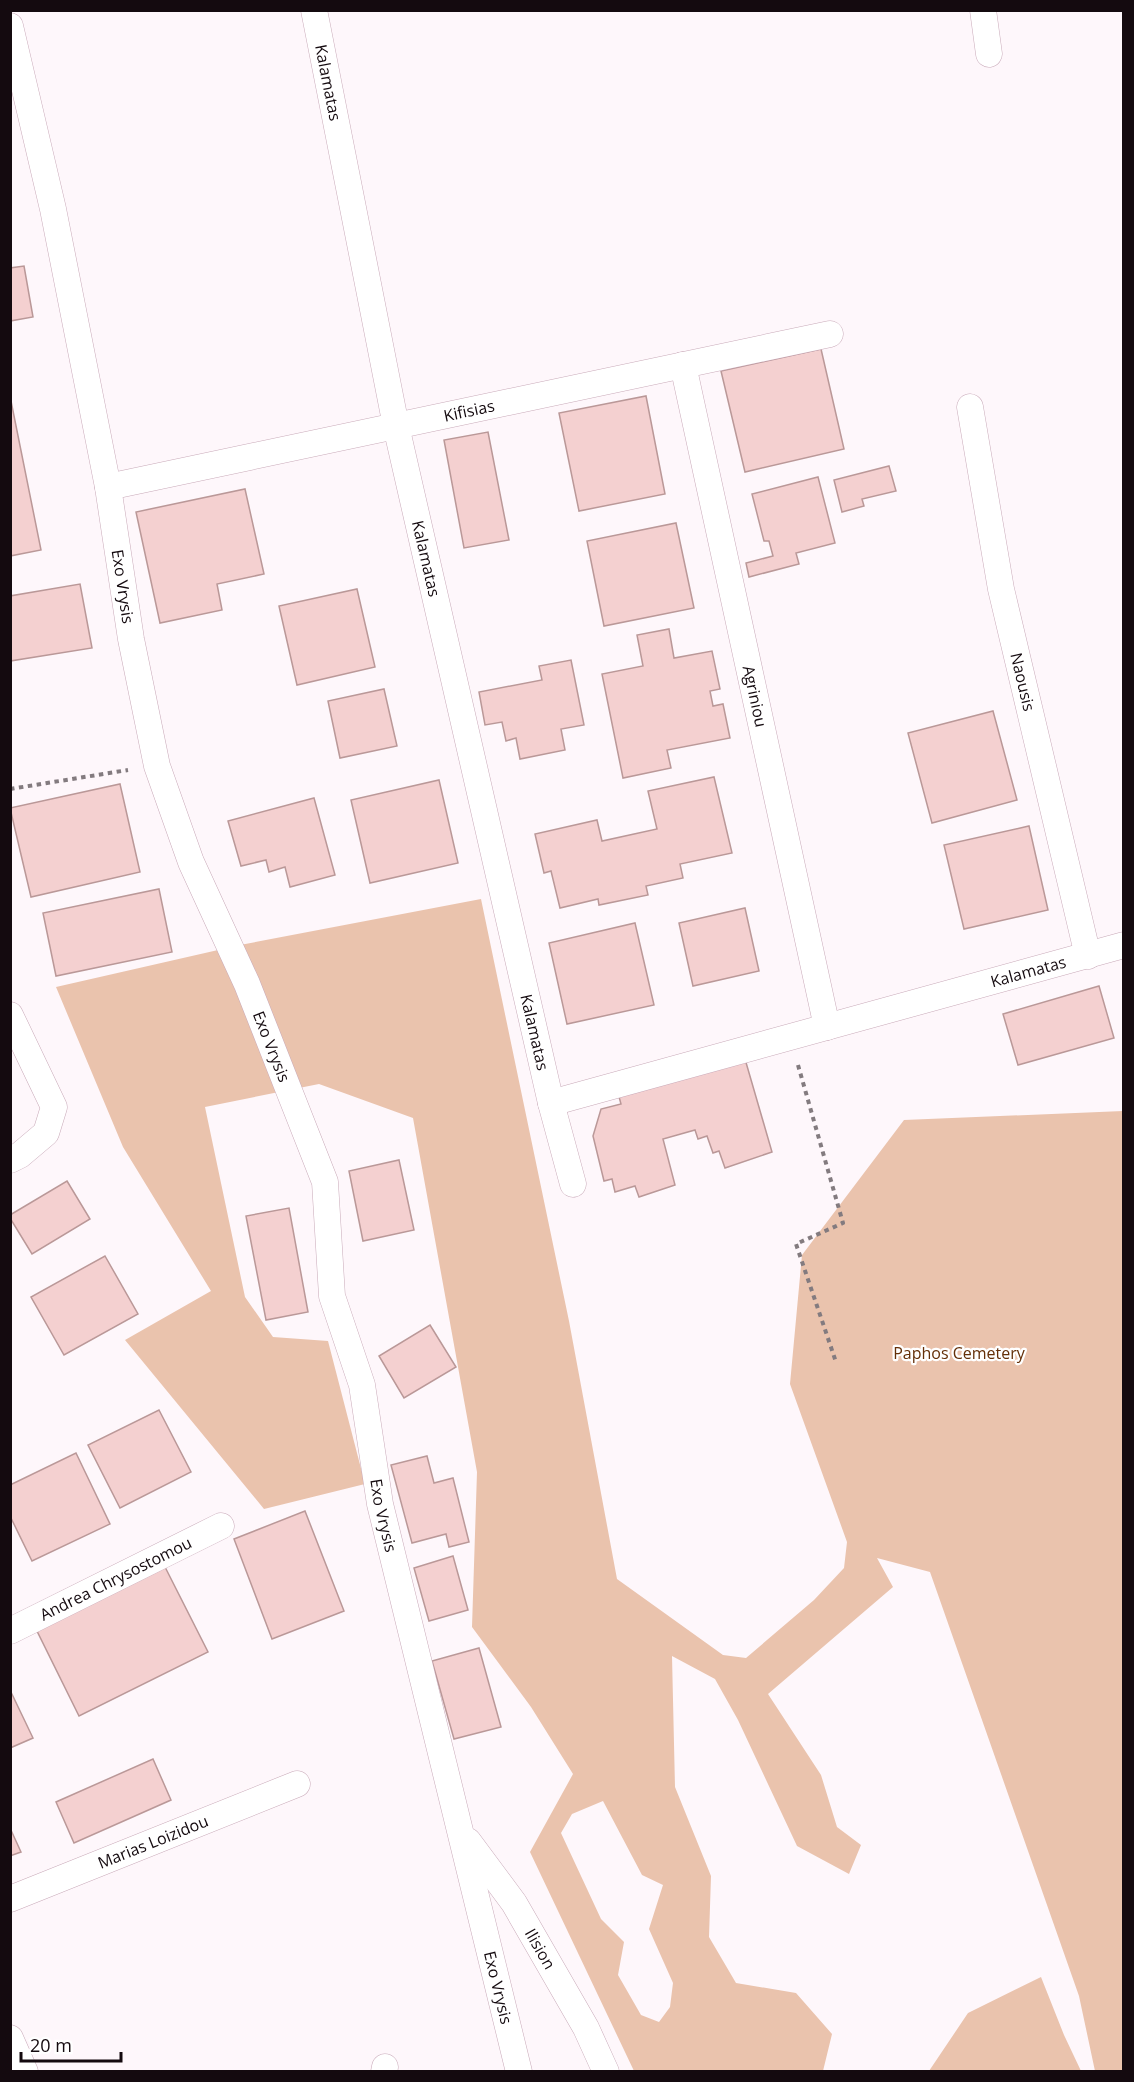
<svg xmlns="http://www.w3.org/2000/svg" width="1134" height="2082" viewBox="0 0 1134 2082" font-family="'Open Sans',sans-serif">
  <rect width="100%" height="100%" fill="#fef7fb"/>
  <g fill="#eac3ad" fill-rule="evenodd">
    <path d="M481 899 569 1321 617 1579 723 1655 746 1658 814 1600 844 1568 847 1542 790 1384 802 1255 904 1120 1123 1111V2071H1095L1079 1996 930 1572 877 1558 893 1587 768 1694 821 1775 837 1827 861 1845 849 1874 797 1846 738 1720 715 1679 672 1656 675 1787 711 1876 709 1937 736 1983 796 1993 832 2034 823 2071H634L530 1852 573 1774 531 1707 472 1627 477 1472 413 1118 319 1084 205 1107 245 1297 273 1337 328 1341 365 1484 264 1509 125 1340 211 1291 123 1147 56 987 240 945ZM603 1801 642 1875 663 1885 649 1929 673 1983 670 2007 659 2022 641 2015 618 1975 624 1942 601 1919 561 1833 572 1814Z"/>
    <path d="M1041 1977 1064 2035 1081 2071H929L968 2013Z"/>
  </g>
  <g fill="#f4d0d0" stroke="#ba9898" stroke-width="1.5">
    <path d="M24 266 33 317 10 321V268Z"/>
    <path d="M821 349 844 449 745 472 721 371Z"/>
    <path d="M10 396 41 550 10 556Z"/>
    <path d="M646 396 665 494 579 511 559 413Z"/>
    <path d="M488 432 509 540 464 548 444 440Z"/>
    <path d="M889 466 896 491 862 499 864 506 842 512 834 480Z"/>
    <path d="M818 477 835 543 796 553 799 564 749 577 746 563 773 556 769 541H764L752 494Z"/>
    <path d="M245 489 264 574 217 584 222 610 160 623 136 512Z"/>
    <path d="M676 523 694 608 604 626 587 541Z"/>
    <path d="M80 584 92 648 10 661V596Z"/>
    <path d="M357 589 375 667 297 685 279 606Z"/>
    <path d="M669 629 674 658 712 651 720 689 710 691 713 706 723 704 730 738 667 750 671 768 623 778 602 674 643 666 637 635Z"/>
    <path d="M571 660 584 725 561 729 565 750 520 759 516 738 506 741 502 722 485 725 479 692 542 680 539 666Z"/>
    <path d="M384 689 397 746 340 758 328 701Z"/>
    <path d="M993 711 1017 800 932 823 908 733Z"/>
    <path d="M714 777 732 853 680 864 683 878 646 886 648 895 599 905 598 899 560 908 551 871 544 873 535 834 597 820 602 841 657 829 648 791Z"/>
    <path d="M439 780 458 863 370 883 351 800Z"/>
    <path d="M120 784 140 872 31 897 10 808Z"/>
    <path d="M314 798 335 875 290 887 285 867 269 872 266 860 241 866 228 821Z"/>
    <path d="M1029 826 1048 910 964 929 944 845Z"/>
    <path d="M159 889 172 952 56 976 43 913Z"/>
    <path d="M745 908 759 971 693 986 679 923Z"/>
    <path d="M635 923 654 1005 567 1024 549 943Z"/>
    <path d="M1099 986 1114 1038 1018 1065 1003 1014Z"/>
    <path d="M745 1059 772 1152 725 1168 719 1151 713 1153 707 1136 698 1139 695 1130 663 1139 675 1185 639 1197 635 1186 615 1192 612 1179 604 1181 593 1136 601 1109 621 1104 618 1093Z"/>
    <path d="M399 1160 414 1230 363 1241 349 1171Z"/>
    <path d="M67 1181 90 1219 32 1254 10 1218V1215Z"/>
    <path d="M289 1208 308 1312 266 1320 246 1216Z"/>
    <path d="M105 1256 138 1314 64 1355 31 1297Z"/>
    <path d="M430 1325 456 1367 404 1398 379 1356Z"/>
    <path d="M159 1410 191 1472 120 1508 88 1445Z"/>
    <path d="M76 1453 110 1524 32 1561 10 1516V1485Z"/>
    <path d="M427 1456 434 1483 453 1478 469 1542 449 1547 446 1534 412 1543 391 1465Z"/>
    <path d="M305 1511 344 1611 272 1639 234 1539Z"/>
    <path d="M453 1556 468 1610 429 1621 414 1568Z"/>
    <path d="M163 1563 208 1652 79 1716 35 1627Z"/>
    <path d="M479 1648 501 1727 454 1739 432 1661Z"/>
    <path d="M10 1690 33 1738 10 1748Z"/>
    <path d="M153 1759 171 1800 74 1843 56 1802Z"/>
    <path d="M10 1828 21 1852 10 1856Z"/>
  </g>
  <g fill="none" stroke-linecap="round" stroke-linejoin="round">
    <g stroke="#c9aab9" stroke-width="27">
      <g id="minor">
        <path id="s1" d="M314 10 396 426 551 1103 573 1184"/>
        <path d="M983 10 989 54"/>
        <path id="s2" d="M10 26 53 209 108 487 131 639 157 766 191 862 247 984 325 1182 332 1296 362 1385 380 1504 519 2072"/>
        <path id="s3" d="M683 365 827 1027"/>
        <path id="s4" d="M970 407 1001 589 1088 956"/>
        <path id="s5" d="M108 487 830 334"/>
        <path d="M10 1015 54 1107 46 1133 20 1155 10 1160"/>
        <path id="s6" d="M551 1103 1124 945"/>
        <path id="s7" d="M10 1631 221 1526"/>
        <path id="s8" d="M468 1841 514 1903 586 2028 606 2072"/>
        <path id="s9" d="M10 1899 297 1784"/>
        <path d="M10 2038 25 2072"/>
        <path d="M384 2072 385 2067"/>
      </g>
    </g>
    <g stroke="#837b7f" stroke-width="4" stroke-dasharray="4.5 4.5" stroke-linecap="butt">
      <path d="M10 789 128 770"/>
      <path d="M798 1065 843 1223 796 1244 836 1362"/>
    </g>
    <use href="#minor" stroke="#fff" stroke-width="26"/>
  </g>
  <g text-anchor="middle" stroke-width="4.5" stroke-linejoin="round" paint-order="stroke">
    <g font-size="16" fill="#140a0f" stroke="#fff">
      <text dy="6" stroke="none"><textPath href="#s1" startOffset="74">Kalamatas</textPath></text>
      <text dy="6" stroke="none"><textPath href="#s5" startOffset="369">Kifisias</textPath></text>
      <text dy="6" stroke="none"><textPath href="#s1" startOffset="560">Kalamatas</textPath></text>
      <text dy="6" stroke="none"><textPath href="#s2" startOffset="572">Exo Vrysis</textPath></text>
      <text dy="6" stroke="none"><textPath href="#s4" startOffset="280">Naousis</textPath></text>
      <text dy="6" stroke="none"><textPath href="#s3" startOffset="339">Agriniou</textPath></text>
      <text dy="6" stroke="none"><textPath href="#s6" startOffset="495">Kalamatas</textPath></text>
      <text dy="6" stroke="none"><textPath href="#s1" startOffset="1046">Kalamatas</textPath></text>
      <text dy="6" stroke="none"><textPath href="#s2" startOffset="1058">Exo Vrysis</textPath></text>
      <text dy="6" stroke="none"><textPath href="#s2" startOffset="1544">Exo Vrysis</textPath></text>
      <text dy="6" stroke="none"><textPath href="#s7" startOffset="118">Andrea Chrysostomou</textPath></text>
      <text dy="6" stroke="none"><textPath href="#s9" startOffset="154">Marias Loizidou</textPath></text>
      <text dy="6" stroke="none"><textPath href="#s8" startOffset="130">Ilision</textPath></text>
      <text dy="6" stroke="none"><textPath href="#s2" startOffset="2030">Exo Vrysis</textPath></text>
    </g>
    <g font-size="16" fill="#642f08" stroke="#fff">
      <text x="959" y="1359">Paphos Cemetery</text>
    </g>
  </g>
  <rect width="1134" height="2082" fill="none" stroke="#140a0f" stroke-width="24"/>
  <path d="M21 2052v9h100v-9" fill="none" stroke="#140a0f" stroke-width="3"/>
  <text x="30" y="2052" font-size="18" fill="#140a0f" stroke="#ffffff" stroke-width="4.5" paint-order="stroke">20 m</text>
</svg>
